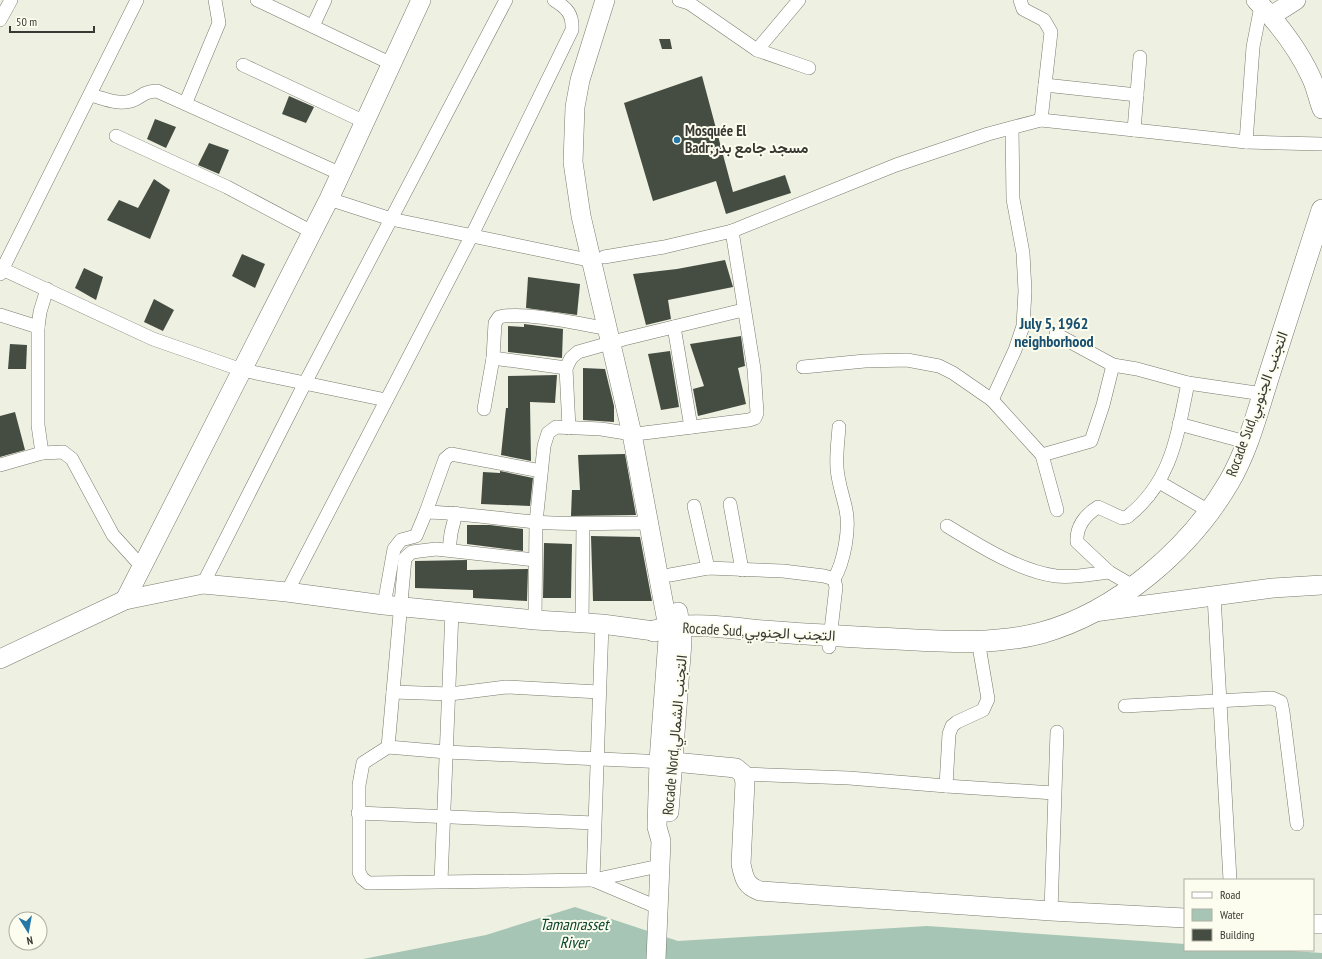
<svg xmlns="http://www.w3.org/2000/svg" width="1322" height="959" viewBox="0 0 1322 959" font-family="'PT Sans Narrow',Vazirmatn,sans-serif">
  <rect width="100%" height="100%" fill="#eef0e1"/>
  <path fill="#a6c5b5" d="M575 907 678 941 927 926 1185 944V950H1278L1322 953V959H363L486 935Z"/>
  <g fill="#454d42">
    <path d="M659 39H670L672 49H662Z"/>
    <path d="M702 76 733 192 785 175 791 193 726 214 716 181 653 201 624 103Z"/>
    <path d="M289 96 314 107 306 123 282 114Z"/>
    <path d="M155 119 176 127 166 148 147 139Z"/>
    <path d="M209 143 229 150 219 174 198 165Z"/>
    <path d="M154 179 170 190 150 239 107 220 119 200 138 208Z"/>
    <path d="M242 254 265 264 255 288 232 276Z"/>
    <path d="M725 260 733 287 668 300 671 319 646 325 633 274 677 269Z"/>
    <path d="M84 268 103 277 96 300 75 288Z"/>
    <path d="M528 277 580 284 577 315 526 308Z"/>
    <path d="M154 299 174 310 163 331 144 322Z"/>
    <path d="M524 324 563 329 562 358 508 352V326L524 327Z"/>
    <path d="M741 336 745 366 738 368 746 404 698 416 693 389 704 386 690 344Z"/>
    <path d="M10 344 27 345 26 369H8Z"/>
    <path d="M670 351 679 407 661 410 648 354Z"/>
    <path d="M583 368 605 369 614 406V422L583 420Z"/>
    <path d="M557 375 555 403 530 402 531 461 501 455 506 408H508V376Z"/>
    <path d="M15 412 25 450 0 457V416Z"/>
    <path d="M625 454 636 515 571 516 572 490H580L578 455Z"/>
    <path d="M500 471 533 478 530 506 481 504 483 472 500 473Z"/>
    <path d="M467 525H490L523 529V551L467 544Z"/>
    <path d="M591 536 640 537 652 601H593Z"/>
    <path d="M544 543 572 544 571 598H543Z"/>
    <path d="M467 560V570L528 569 527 601 473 598V590L415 588V561Z"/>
  </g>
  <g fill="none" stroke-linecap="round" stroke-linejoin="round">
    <g stroke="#797a6d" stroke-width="14">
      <g id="street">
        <path d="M257 0 392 64"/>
        <path d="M679 0 689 3 757 50 809 68"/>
        <path d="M1020 0 1023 9 1044 20 1051 32 1041 120"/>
        <path d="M0 20 11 0"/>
        <path d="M313 26 325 0"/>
        <path d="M757 50 799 0"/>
        <path d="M243 65 365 122"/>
        <path d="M1045 85 1137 95"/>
        <path d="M90 95C103 98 117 105 131 101 143 97 141 92 157 91L341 174"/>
        <path d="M186 102 219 23 215 0"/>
        <path d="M1134 130 1140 57"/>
        <path d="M116 136 227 187 312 232"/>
        <path d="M1246 142 1253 47 1261 6"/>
        <path d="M329 199 391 219 593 261"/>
        <path d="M604 257 664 247 732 231 896 165 988 134 1041 120 1246 142 1322 144"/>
        <path d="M0 268 153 339 242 370 386 400"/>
        <path d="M0 274 137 0"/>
        <path d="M0 315 38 327"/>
        <path d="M674 327 691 427"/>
        <path d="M1056 334 1113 365 1137 369 1188 383 1263 394"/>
        <path d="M493 358 566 368"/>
        <path d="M803 367 865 361 907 360 939 366 953 373 992 400 1042 455 1091 441 1103 405 1113 365"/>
        <path d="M992 400 1015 350 1023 326 1025 291 1023 253 1013 199 1012 128"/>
        <path d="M484 409 493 358 495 323 499 317C524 311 581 324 608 329"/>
        <path d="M1179 424 1246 442"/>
        <path d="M569 428 566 368 571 358 578 352 624 339 743 310"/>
        <path d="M42 453 38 425V327L40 312 47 289"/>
        <path d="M1042 455 1057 510"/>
        <path d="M0 465 42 453 63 452 72 459 113 535 142 567"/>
        <path d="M1159 482 1209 511"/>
        <path d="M730 504 742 570"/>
        <path d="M694 506 708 568"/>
        <path d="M426 512 445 459 451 454 541 471"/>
        <path d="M947 526C978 545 1019 571 1056 576 1074 578 1091 574 1109 572"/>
        <path d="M449 550 451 533 456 513"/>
        <path d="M670 575 708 568 783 571 824 576 834 579 836 587 829 647"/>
        <path d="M834 579C844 562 850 529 846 510 843 495 838 483 837 468 836 454 838 441 839 427"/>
        <path d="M203 584 305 383 506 0"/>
        <path d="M1133 586 1109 572 1077 542C1076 527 1085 515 1098 507L1122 518 1127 517C1172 482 1177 436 1188 383"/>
        <path d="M287 592 471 237 572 30C573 14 567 8 554 0"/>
        <path d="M1214 596 1230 880"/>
        <path d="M384 605 394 549 401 540 416 536 426 512C463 513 499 519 536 522 574 525 611 523 649 523"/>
        <path d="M535 620 536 522 544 446 548 433 556 427 601 429 632 434 644 433 749 420 755 418 757 413 754 369 732 231"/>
        <path d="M582 623 583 524"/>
        <path d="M393 692 450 694 506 687 599 692"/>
        <path d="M1125 706 1272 698 1281 702 1283 712 1297 824"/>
        <path d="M388 747 405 558 412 552 436 549 535 560"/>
        <path d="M743 774 849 778 946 786 1054 793"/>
        <path d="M946 786 949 734 952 726 957 722 983 710 988 699 980 652"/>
        <path d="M358 813 594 823"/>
        <path d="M659 866 593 880 368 883 362 878 359 872V785L363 763 388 747 446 752 666 762"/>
        <path d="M593 880 602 624"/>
        <path d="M593 880 657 907"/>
        <path d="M441 881 452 611"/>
        <path d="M1051 911 1057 732"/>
      </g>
    </g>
    <g stroke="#797a6d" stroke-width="20">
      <g id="secondary">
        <path d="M605 0 580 80 575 107 573 162 581 216 632 434 668 627V639L659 761 657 827 661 841 656 959"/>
        <path d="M1256 0C1277 22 1298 49 1311 77 1316 87 1318 99 1322 109"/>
        <path d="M1271 16 1296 0"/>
        <path d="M125 600 329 199 421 0"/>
        <path d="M1094 612 1273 588 1322 585"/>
        <path d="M0 659 125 600 203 584 287 592 384 605 535 620 602 624 654 631"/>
        <path d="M674 762 736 768 743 774 745 782 741 864C744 879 746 886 760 891L1051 911 1185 918"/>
        <path d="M669 812 682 642 678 612"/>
        <path d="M1313 924H1322"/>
      </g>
    </g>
    <g stroke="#797a6d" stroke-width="22">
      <path id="primary" d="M654 631C686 621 730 628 764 631 801 634 838 636 875 638 930 640 987 647 1041 633 1117 612 1190 549 1229 482 1249 448 1259 406 1271 369 1288 316 1305 263 1322 210"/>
    </g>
    <use href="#street" stroke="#fff" stroke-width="13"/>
    <use href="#secondary" stroke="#fff" stroke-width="19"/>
    <use href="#primary" stroke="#fff" stroke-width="21"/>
  </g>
  <circle fill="#2577a8" stroke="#fcfdee" stroke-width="1.5" cx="677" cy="140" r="4"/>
  <g text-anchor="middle" stroke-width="4" stroke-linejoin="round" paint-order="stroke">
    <g font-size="15" font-weight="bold" fill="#383933" stroke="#fcfdee" text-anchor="start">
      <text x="685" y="136">Mosquée El<tspan x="685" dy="17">Badr;مسجد جامع بدر</tspan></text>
    </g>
    <g font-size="15" fill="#383933" stroke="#fcfdee">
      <text transform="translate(1257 404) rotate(-70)" y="5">Rocade Sud,التجنب الجنوبي</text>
      <text transform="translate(759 632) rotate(3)" y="5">Rocade Sud,التجنب الجنوبي</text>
      <text transform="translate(675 735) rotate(-85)" y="5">Rocade Nord,التجنب الشمالي</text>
    </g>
    <g font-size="16" font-weight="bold" fill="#185072" stroke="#fcfdee">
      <text x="1054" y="329">July 5, 1962<tspan x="1054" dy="18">neighborhood</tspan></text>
    </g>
    <g font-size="16" font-style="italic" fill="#09452f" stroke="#fcfdee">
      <text x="574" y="930">Tamanrasset<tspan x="574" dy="18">River</tspan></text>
    </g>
  </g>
  <rect x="1184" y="879" width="130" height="72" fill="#fcfdee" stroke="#aeafa3"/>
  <rect x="1192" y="892" width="20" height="6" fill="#ffffff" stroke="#aeafa3"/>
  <text x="1220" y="899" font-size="12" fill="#383933">Road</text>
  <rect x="1192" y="909" width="20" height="12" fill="#a6c5b5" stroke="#aeafa3"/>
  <text x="1220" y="919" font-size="12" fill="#383933">Water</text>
  <rect x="1192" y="929" width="20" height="12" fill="#454d42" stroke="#aeafa3"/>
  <text x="1220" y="939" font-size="12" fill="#383933">Building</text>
  <g transform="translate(28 931) rotate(169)"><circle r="19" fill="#fcfdee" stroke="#aeafa3"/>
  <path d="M0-3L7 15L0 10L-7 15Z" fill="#2577a8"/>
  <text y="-6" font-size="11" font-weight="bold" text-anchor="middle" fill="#383933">N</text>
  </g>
  <path d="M10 26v6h84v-6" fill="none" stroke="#383933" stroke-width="2"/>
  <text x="16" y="26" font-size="12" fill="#383933" stroke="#fcfdee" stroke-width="3" paint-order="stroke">50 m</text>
</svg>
